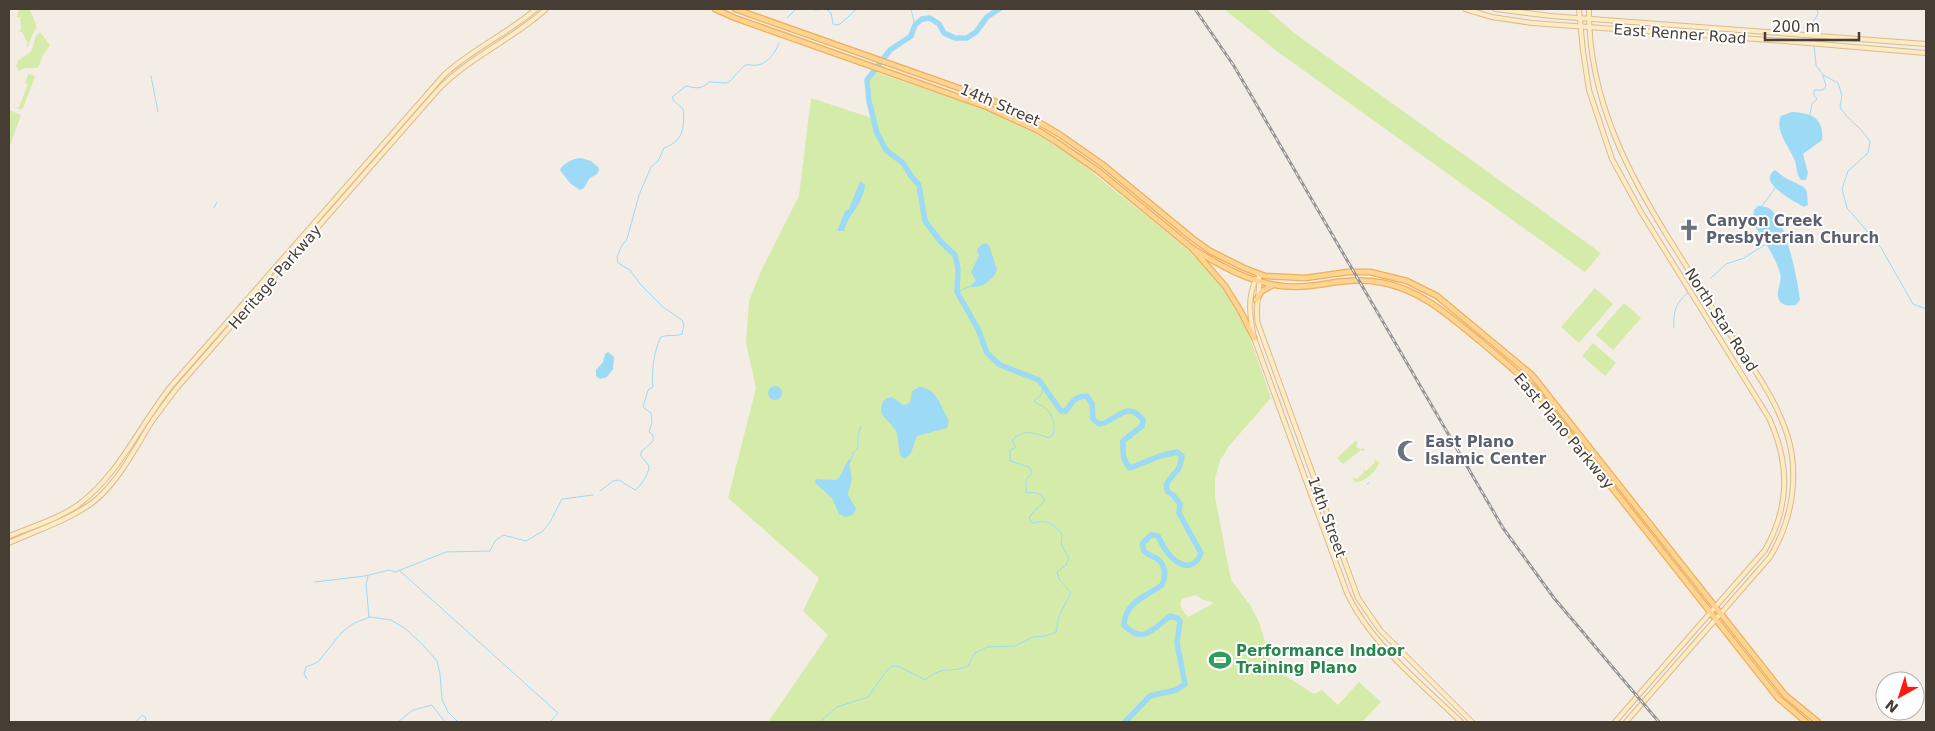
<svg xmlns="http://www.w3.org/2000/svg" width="1935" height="731" viewBox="0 0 1935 731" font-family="'DejaVu Sans',sans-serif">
  <rect width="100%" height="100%" fill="#f4ede5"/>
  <g fill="#d5ebaa" fill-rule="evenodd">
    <path d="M19 9H30L37 27 33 33 28 47 26 46 28 44 22 32 18 31 21 30 20 17H17Z"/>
    <path d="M1224 9H1267L1294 33 1601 253 1585 272 1278 52Z"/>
    <path d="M40 32 50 45 43 55 38 68H25L19 71 16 65 18 63 17 61 31 52 36 36Z"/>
    <path d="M875 72 984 109 1042 137 1078 161 1184 246C1237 294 1249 332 1271 398L1229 446 1220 461 1215 479V497L1231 580 1250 605 1259 622 1273 668 1314 694 1322 690 1338 705 1359 682 1381 702 1362 722H768L828 635 803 611 819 578 728 498 756 388 746 343 749 301 761 271 799 196 811 98 875 119 869 82ZM1196 595 1203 600 1214 603 1188 617C1183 610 1178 607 1182 599Z"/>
    <path d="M28 74 33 75 35 77 23 108 20 110 16 107H19L28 84 25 83Z"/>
    <path d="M9 110 21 115 9 148Z"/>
    <path d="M1595 288 1613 304 1579 343 1561 327Z"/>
    <path d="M1624 303 1641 318 1613 350 1596 335Z"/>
    <path d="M1593 343 1616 363 1605 376 1582 356Z"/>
    <path d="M1355 441 1358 442 1356 447 1361 449 1364 448V451L1361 450 1343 464 1337 458Z"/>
    <path d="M1374 459 1379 462C1377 472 1364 483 1354 482L1353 478 1357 479 1364 472 1363 469 1366 471 1375 462Z"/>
  </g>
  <g fill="#9cdaf5">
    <path d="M1792 112C1812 113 1824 118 1822 140L1803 154 1808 173 1806 180H1801C1796 174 1797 167 1795 161 1790 148 1774 130 1781 116Z"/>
    <path d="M581 158 591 161 599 168C599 176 593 175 589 179L584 188 580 190 570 183 560 170C563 163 574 158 581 158Z"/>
    <path d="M1775 170C1780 174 1786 179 1792 181 1808 189 1807 187 1808 205L1804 207C1794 201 1756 182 1775 170Z"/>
    <path d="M860 181 865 185C864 203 848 215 844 231H838V229L845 211 849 209Z"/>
    <path d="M1758 206C1765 206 1771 208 1775 214 1788 233 1797 277 1800 300L1796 305C1790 306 1782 306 1779 300 1775 290 1783 282 1780 273 1775 255 1761 237 1752 221L1754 210Z"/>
    <path d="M986 243 989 245 997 270C993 280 982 288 972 287L971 285 976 281 971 272 979 256 977 250 981 245Z"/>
    <path d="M608 352 614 357 613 369 607 377 600 379 596 376V370L603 362 605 354Z"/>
    <circle cx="775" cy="393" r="7"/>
    <path d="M919 387C937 387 941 408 949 421L947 428 917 436 911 453 905 459 900 455C898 448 899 441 897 434 894 421 872 416 885 399L892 397 903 405 908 404 910 402 912 391Z"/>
    <path d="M849 459 851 460C848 467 851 470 852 477 852 483 848 489 848 495L856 509 853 515 845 517 839 514 832 498 815 483 816 479 836 480C844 474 843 466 849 459Z"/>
  </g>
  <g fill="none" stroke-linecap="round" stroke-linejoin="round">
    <g stroke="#9cdaf5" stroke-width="1">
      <path d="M812 9 815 10 826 9 831 13 833 24 836 25 840 24 857 9"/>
      <path d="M911 9 915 25"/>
      <path d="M787 18 796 9"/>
      <path d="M1810 34 1809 28 1818 14 1817 9"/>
      <path d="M1814 45 1816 65 1823 75 1838 83 1842 95 1840 107C1849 122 1861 126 1870 142L1868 153 1848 171 1842 189 1847 208 1880 246 1913 304 1926 309"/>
      <path d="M151 76 158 112"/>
      <path d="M1810 114 1812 104 1817 99 1814 95V90H1823L1826 86 1823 76"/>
      <path d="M1761 207 1776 187"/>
      <path d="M214 208 217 202"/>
      <path d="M1711 278 1726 264 1744 258 1766 244"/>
      <path d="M957 292 971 286"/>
      <path d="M1674 328C1673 313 1675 303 1688 293"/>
      <path d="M851 460 853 453 858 447V435L861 426"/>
      <path d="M1367 484 1369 483"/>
      <path d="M600 491 613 481 619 480 635 490C641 486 649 474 649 466L641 456V452L653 441V435L649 432 652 422 651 413 643 407 648 390 653 387C651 374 654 349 661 337 668 334 675 337 682 334L684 325 682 320 663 307 641 285 630 270 618 263 617 257 621 247 627 239 639 195 651 167 658 161 664 148C683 141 685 128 683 109L674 101 672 97 686 86C695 88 701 90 709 82L726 83 730 81 745 65C749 64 753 66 758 65 768 63 776 52 779 43"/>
      <path d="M400 571 558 713 550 722"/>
      <path d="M368 576 366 584 369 617"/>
      <path d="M315 582 365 576 389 570 395 572 446 552 490 551 495 541 503 535 526 541 543 531 550 522 562 499 593 495"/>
      <path d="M307 679 304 674 306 667 318 662 341 633 354 623 370 617 391 620 406 629 421 643 437 661 440 674 442 699 448 712 458 722"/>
      <path d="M136 722 142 715 146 718 145 722"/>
      <path d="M398 722 413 710 432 705 445 722"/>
      <path d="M820 722 837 707 868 697 887 670 892 666 900 667 925 680C945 664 949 674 968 666L975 653 987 647 1015 646 1033 637 1046 636 1056 632 1059 616 1071 593 1059 579 1057 572 1066 565 1069 558 1061 544 1062 534C1052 522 1047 520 1032 523L1029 518 1034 511 1045 501C1041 492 1035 492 1026 493V480L1032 473 1029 467 1010 461V450L1016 447 1012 441C1022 428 1035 433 1049 438L1054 433C1054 423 1054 415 1045 408 1042 405 1038 405 1034 401L1041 395 1043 387"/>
    </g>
    <path stroke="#9cdaf5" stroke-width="5.5" d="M999 9 987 17 976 32 967 38H955L944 33 939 24 930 18 922 19 915 25 911 36 890 50 867 80 869 101 877 133 886 150 903 163 911 176 919 185 925 221 941 242 955 255 958 268 957 292 978 329 987 353 1000 365 1039 380 1061 411H1066C1072 402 1075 396 1087 396L1092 404 1093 419 1099 424C1116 423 1126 398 1143 420L1142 426 1123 441C1123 452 1122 460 1130 468L1160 456 1177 452 1182 456C1179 476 1172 471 1166 486L1168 492 1173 495 1180 504 1179 513 1201 553C1199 559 1196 563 1190 565 1175 568 1163 547 1158 536L1151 535 1142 544 1144 551C1148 555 1150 555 1154 557 1165 562 1167 576 1162 585 1145 597 1125 602 1124 625 1143 645 1153 629 1170 616L1177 618 1180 621 1177 643 1185 684 1176 690 1150 696 1125 722"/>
    <g stroke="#d6bd91" stroke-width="6">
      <g id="secondary">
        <path d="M1465 9 1492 17 1532 23 1784 41 1926 53"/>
        <path d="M1495 9 1551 16 1926 44"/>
        <path d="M1579 9 1583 51 1589 90 1612 159 1641 212 1769 418C1790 464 1790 506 1765 550L1615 722"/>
        <path d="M1589 9C1588 100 1630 178 1678 253 1691 274 1704 296 1718 317 1743 354 1773 391 1787 434 1800 475 1792 521 1770 557L1626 722"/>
        <path d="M1259 275C1261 291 1254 307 1258 324L1358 598 1380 630 1472 722"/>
        <path d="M1256 279C1247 297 1250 318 1254 338L1347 593C1370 643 1422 684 1461 722"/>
        <path d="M9 536C31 527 58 519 78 505 120 474 140 424 172 385L444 75C472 49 507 34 536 9"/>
        <path d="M9 543C37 530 67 521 92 503 118 483 134 450 151 423 159 411 168 400 176 389L437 91C469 57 512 40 546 9"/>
      </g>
    </g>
    <g stroke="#ecb05a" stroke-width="7">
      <g id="primary">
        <path d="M715 9 735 18 987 107 1039 131 1055 141 1097 170 1192 248 1225 286 1240 310 1254 338"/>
        <path d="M735 9 987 98 1028 116 1059 134 1102 164 1192 238 1210 251 1244 268 1265 276 1305 278 1348 272H1370L1407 281 1437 296 1532 375 1785 695 1818 722"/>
        <path d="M1192 248C1228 271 1265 291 1309 286 1334 283 1358 277 1384 283 1423 291 1450 317 1480 341 1498 357 1517 371 1534 389L1778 698 1806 722"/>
        <path d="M1256 300 1262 291 1273 285"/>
      </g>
    </g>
    <use href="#secondary" stroke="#ffeac3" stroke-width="4"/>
    <use href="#primary" stroke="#ffd492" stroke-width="4.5"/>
    <g stroke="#959595" stroke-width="3">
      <path id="rail" d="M1195 9 1234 66 1503 528 1554 598 1659 722"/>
    </g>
    <use href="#rail" stroke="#fff" stroke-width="1" stroke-dasharray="4" stroke-linecap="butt"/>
  </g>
  <defs>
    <g id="church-bare" transform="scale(1.725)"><path d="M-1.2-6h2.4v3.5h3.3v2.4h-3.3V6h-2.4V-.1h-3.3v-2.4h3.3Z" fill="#6b7280" stroke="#fff" stroke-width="2.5" paint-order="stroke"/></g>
    <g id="mosque-bare" transform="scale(1.725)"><path d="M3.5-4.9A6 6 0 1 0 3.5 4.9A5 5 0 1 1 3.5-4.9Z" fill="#6b7280" stroke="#fff" stroke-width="2.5" paint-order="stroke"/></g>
    <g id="stadium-bare" transform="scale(1.725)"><path d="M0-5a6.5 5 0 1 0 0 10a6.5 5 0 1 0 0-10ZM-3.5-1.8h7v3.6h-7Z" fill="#2e9e5b" stroke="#fff" stroke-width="2.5" paint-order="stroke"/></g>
  </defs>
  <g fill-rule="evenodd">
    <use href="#church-bare" x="1689" y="230"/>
    <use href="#mosque-bare" x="1408" y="451"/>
    <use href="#stadium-bare" x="1220" y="660"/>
  </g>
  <g text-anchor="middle" stroke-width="4" stroke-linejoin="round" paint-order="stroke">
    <g font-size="15" fill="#463d34" stroke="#fff">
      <text transform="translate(1680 34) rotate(4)" y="5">East Renner Road</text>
      <text transform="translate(1000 105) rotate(23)" y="5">14th Street</text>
      <text transform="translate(275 277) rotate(-49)" y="5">Heritage Parkway</text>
      <text transform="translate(1721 320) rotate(57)" y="5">North Star Road</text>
      <text transform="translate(1564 431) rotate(50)" y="5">East Plano Parkway</text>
      <text transform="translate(1327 517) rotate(70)" y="5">14th Street</text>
    </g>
    <g font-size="15" font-weight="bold" fill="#5b616d" stroke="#fff" text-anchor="start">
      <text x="1706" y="226">Canyon Creek<tspan x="1706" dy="17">Presbyterian Church</tspan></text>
      <text x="1425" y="447">East Plano<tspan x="1425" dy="17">Islamic Center</tspan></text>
    </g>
    <g font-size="15" font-weight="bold" fill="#27864d" stroke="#fff" text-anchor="start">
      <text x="1236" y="656">Performance Indoor<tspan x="1236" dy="17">Training Plano</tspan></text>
    </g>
  </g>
  <rect width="1935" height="731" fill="none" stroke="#463d34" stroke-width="20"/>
  <g transform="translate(1900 696) rotate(219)"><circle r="24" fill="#ffffff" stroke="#b5b1ae"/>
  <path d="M0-4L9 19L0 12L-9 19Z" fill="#ff1a10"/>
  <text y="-8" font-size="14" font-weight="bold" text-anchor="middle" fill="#463d34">N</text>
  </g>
  <path d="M1765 32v8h94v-8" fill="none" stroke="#463d34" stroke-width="2.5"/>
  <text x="1772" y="32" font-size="15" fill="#463d34" stroke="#ffffff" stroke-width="4" paint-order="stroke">200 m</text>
</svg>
